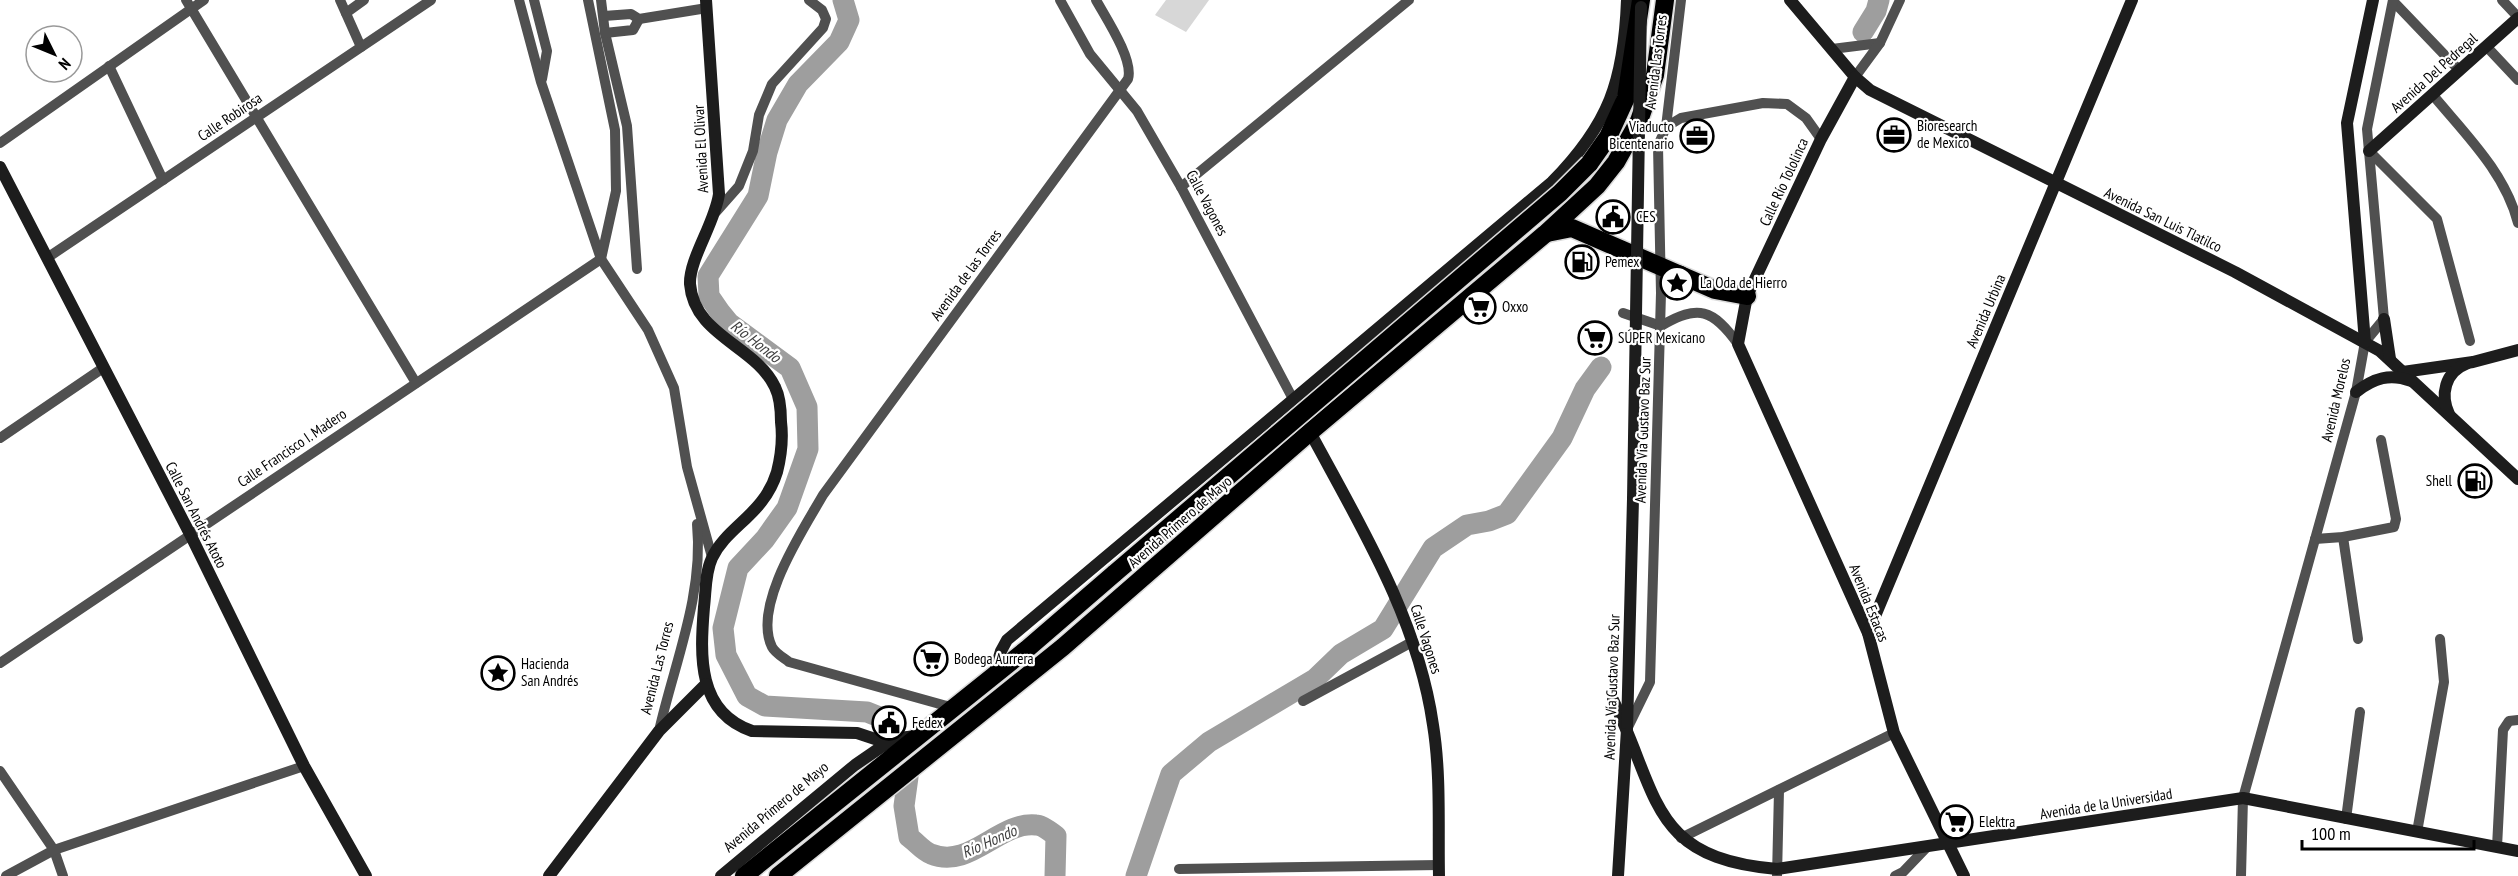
<svg xmlns="http://www.w3.org/2000/svg" width="2518" height="876" viewBox="0 0 2518 876" font-family="'PT Sans Narrow',sans-serif">
  <rect width="100%" height="100%" fill="#fff"/>
  <path fill="#d7d7d7" d="M1166 0H1209L1186 32 1155 15Z"/>
  <g fill="none" stroke-linecap="round" stroke-linejoin="round">
    <g stroke="#9e9e9e" stroke-width="21">
      <path d="M843 0 849 20 839 42 798 84 777 120 767 152 758 196 708 276 709 296 720 312 729 323 790 368 807 407 808 449 787 508 765 539 738 568 723 628 726 655 747 696 765 706 867 712 887 720"/>
      <path d="M1863 32 1876 11 1879 0"/>
      <path d="M908 777 904 806 909 837C916 842 923 851 931 854 970 870 999 821 1036 825 1042 825 1051 832 1056 836L1055 876"/>
      <path d="M1136 876 1171 774 1209 742 1315 679 1341 654 1383 629 1433 548 1467 525 1489 521 1507 514 1562 438 1585 389 1601 367"/>
    </g>
    <g stroke="#dbdbdb" stroke-width="21">
      <g id="highway">
        <path d="M1589 164 1608 137 1626 98 1641 0"/>
        <path d="M1547 233 1572 228 1715 290 1747 296"/>
        <path d="M744 876 1027 649 1115 573"/>
        <path d="M778 876 1063 647 1310 432 1545 234 1597 186 1616 162 1639 121 1655 75 1665 0"/>
      </g>
    </g>
    <g stroke="#505050" stroke-width="10">
      <path d="M186 0 416 383"/>
      <path d="M340 0 361 47"/>
      <path d="M519 0 541 82 601 259 648 330 674 388 687 467 712 557"/>
      <path d="M534 0 547 51 542 79"/>
      <path d="M588 0 615 130 616 191 601 259"/>
      <path d="M601 0 605 33 627 126 637 269"/>
      <path d="M1060 0 1090 54 1137 111 1181 187 1293 399"/>
      <path d="M2502 0 2518 17"/>
      <path d="M2393 1 2459 70"/>
      <path d="M346 13 364 0"/>
      <path d="M604 16 631 14 639 19 707 8"/>
      <path d="M605 33 633 30 639 19"/>
      <path d="M2486 46 2518 80"/>
      <path d="M1832 49 1880 43"/>
      <path d="M109 66 163 180"/>
      <path d="M1855 77 1880 43 1900 0"/>
      <path d="M2432 94C2465 134 2505 172 2518 223"/>
      <path d="M1666 127 1681 118 1763 103 1787 104 1806 118 1821 139"/>
      <path d="M0 143 204 0"/>
      <path d="M2369 151 2437 219 2470 341"/>
      <path d="M1181 187 1409 0"/>
      <path d="M716 212 739 186 753 151 759 115 772 84 823 28 826 19 822 10 809 0"/>
      <path d="M47 258 431 0"/>
      <path d="M1623 313 1661 326C1698 304 1713 309 1738 344"/>
      <path d="M0 438 103 368"/>
      <path d="M2343 537 2358 639"/>
      <path d="M2315 539 2343 537 2394 527 2396 519 2381 440"/>
      <path d="M0 663 601 259"/>
      <path d="M1303 701 1412 642"/>
      <path d="M954 708 789 662C784 658 775 653 772 647 752 606 803 530 823 495L1128 79C1134 60 1106 18 1096 0"/>
      <path d="M1628 727 1650 682 1661 293 1658 146 1666 127 1681 0"/>
      <path d="M659 731C674 664 704 595 697 524"/>
      <path d="M0 771 54 850 63 876"/>
      <path d="M2346 819 2360 712"/>
      <path d="M2417 832 2444 682 2440 639"/>
      <path d="M1681 838 1894 733"/>
      <path d="M2497 847 2503 730 2509 721 2518 720"/>
      <path d="M1179 869 1439 865"/>
      <path d="M6 876 54 850 304 766"/>
      <path d="M1777 876 1779 790"/>
      <path d="M1895 876 1903 872 1927 847"/>
      <path d="M2241 876 2243 798 2356 392 2365 342 2384 319 2367 129 2393 0"/>
    </g>
    <g stroke="#1d1d1d" stroke-width="12">
      <path d="M706 0 719 194C715 223 689 259 690 284 694 336 756 346 775 387 780 397 781 411 781 422 783 438 781 456 777 472 764 515 727 526 712 558 705 573 706 591 704 607 700 656 697 712 752 731L857 733 887 743"/>
      <path d="M1790 0 1855 77 1870 90 2235 272 2380 351 2518 479"/>
      <path d="M1855 77 1821 139 1747 296 1738 344 1868 633 1894 733 1964 876"/>
      <path d="M2369 151 2518 18"/>
      <path d="M0 167 190 534 304 766 366 876"/>
      <path d="M2384 319 2390 359"/>
      <path d="M2365 342 2347 123 2373 0"/>
      <path d="M2403 372 2473 362 2518 350"/>
      <path d="M2356 392C2374 378 2390 373 2411 381"/>
      <path d="M2449 414C2440 395 2445 372 2466 364"/>
      <path d="M1310 432C1360 525 1418 619 1433 725 1441 774 1438 827 1439 876"/>
      <path d="M1868 633 2132 0"/>
      <path d="M994 675 1001 651 1007 640 1552 182C1609 124 1624 81 1627 0"/>
      <path d="M1613 700C1660 796 1649 858 1777 869L2243 798 2518 851"/>
      <path d="M549 876 659 731 706 684"/>
      <path d="M721 876 855 765 887 743 898 738 917 736"/>
      <path d="M1618 876 1627 729 1633 499"/>
    </g>
    <use href="#highway" stroke="#000" stroke-width="18"/>
    <g stroke="#dbdbdb" stroke-width="21" stroke-linecap="butt">
      <path id="highway-bridge" d="M1115 573 1560 193 1589 164"/>
    </g>
    <path stroke="#1d1d1d" stroke-width="12" d="M1633 499 1641 7"/>
    <use href="#highway-bridge" stroke="#000" stroke-width="18"/>
  </g>
  <defs>
    <g id="office-ring" transform="scale(1.725)"><circle r="9.5" fill="#fff" stroke="#000" stroke-width="1.5"/><path d="M-6-3h4V-5.5h4V-3h4V5H-6ZM-1-4.5V-3h2v-1.5ZM-6 0V1H6V0Z" fill="#000"/></g>
    <g id="civic-ring" transform="scale(1.725)"><circle r="9.5" fill="#fff" stroke="#000" stroke-width="1.5"/><path d="M-.6-6.5H3V-4.5H.6V-3L4-1V1h2V6H-6V1h2V-1L-.6-3ZM-1.2 2.5V6h2.4V2.5Z" fill="#000"/></g>
    <g id="fuel-ring" transform="scale(1.725)"><circle r="9.5" fill="#fff" stroke="#000" stroke-width="1.5"/><path d="M-5.5-6h7V0h2V4h1.3V-2.5L3-4.5l.8-.8L6-3V5H2.5V1h-1V6h-7ZM-4.2-4.7v3.2H.2V-4.7Z" fill="#000"/></g>
    <g id="sight-ring" transform="scale(1.725)"><circle r="9.5" fill="#fff" stroke="#000" stroke-width="1.5"/><path d="M0-6L1.8-2.2L6-1.7L2.9 1.2L3.7 5.4L0 3.3L-3.7 5.4L-2.9 1.2L-6-1.7L-1.8-2.2Z" fill="#000"/></g>
    <g id="supermarket-ring" transform="scale(1.725)"><circle r="9.5" fill="#fff" stroke="#000" stroke-width="1.5"/><path d="M-6-5.5h2.5l.6 2H6L4.5 2H-2.5L-4.4-4H-6ZM-1.5 3.2a1.3 1.3 0 1 0 .1 0ZM3 3.2a1.3 1.3 0 1 0 .1 0Z" fill="#000"/></g>
  </defs>
  <g fill-rule="evenodd">
    <use href="#office-ring" x="1894" y="135"/>
    <use href="#office-ring" x="1697" y="136"/>
    <use href="#civic-ring" x="1613" y="217"/>
    <use href="#fuel-ring" x="1582" y="262"/>
    <use href="#sight-ring" x="1677" y="283"/>
    <use href="#supermarket-ring" x="1479" y="307"/>
    <use href="#supermarket-ring" x="1595" y="338"/>
    <use href="#fuel-ring" x="2475" y="481"/>
    <use href="#supermarket-ring" x="931" y="659"/>
    <use href="#sight-ring" x="498" y="673"/>
    <use href="#civic-ring" x="889" y="723"/>
    <use href="#supermarket-ring" x="1956" y="822"/>
  </g>
  <g text-anchor="middle" stroke-width="4.5" stroke-linejoin="round" paint-order="stroke">
    <g font-size="15" fill="#000" stroke="#fff">
      <text transform="translate(1656 62) rotate(-83)" y="5">Avenida Las Torres</text>
      <text transform="translate(2434 73) rotate(-42)" y="5">Avenida Del Pedregal</text>
      <text transform="translate(230 117) rotate(-34)" y="5">Calle Robirosa</text>
      <text transform="translate(701 149) rotate(-93)" y="5">Avenida El Olivar</text>
      <text transform="translate(1784 182) rotate(-65)" y="5">Calle Río Tololinca</text>
      <text transform="translate(1207 203) rotate(62)" y="5">Calle Vagones</text>
      <text transform="translate(2163 220) rotate(26)" y="5">Avenida San Luis Tlatilco</text>
      <text transform="translate(966 275) rotate(-54)" y="5">Avenida de las Torres</text>
      <text transform="translate(1986 311) rotate(-67)" y="5">Avenida Urbina</text>
      <text transform="translate(2336 400) rotate(-77)" y="5">Avenida Morelos</text>
      <text transform="translate(1643 430) rotate(-88)" y="5">Avenida Via Gustavo Baz Sur</text>
      <text transform="translate(292 448) rotate(-34)" y="5">Calle Francisco I. Madero</text>
      <text transform="translate(196 515) rotate(63)" y="5">Calle San Andrés Atoto</text>
      <text transform="translate(1180 522) rotate(-41)" y="5">Avenida Primero de Mayo</text>
      <text transform="translate(1869 603) rotate(68)" y="5">Avenida Estacas</text>
      <text transform="translate(1426 639) rotate(72)" y="5">Calle Vagones</text>
      <text transform="translate(657 668) rotate(-76)" y="5">Avenida Las Torres</text>
      <text transform="translate(1612 687) rotate(-88)" y="5">Avenida Vía Gustavo Baz Sur</text>
      <text transform="translate(2106 804) rotate(-9)" y="5">Avenida de la Universidad</text>
      <text transform="translate(776 807) rotate(-40)" y="5">Avenida Primero de Mayo</text>
    </g>
    <g font-size="15" fill="#000" stroke="#fff" text-anchor="start">
      <text x="1917" y="131">Bioresearch<tspan x="1917" dy="17">de Mexico</tspan></text>
      <text x="1674" y="132" text-anchor="end">Viaducto<tspan x="1674" dy="17">Bicentenario</tspan></text>
      <text x="1636" y="222">CES</text>
      <text x="1605" y="267">Pemex</text>
      <text x="1700" y="288">La Oda de Hierro</text>
      <text x="1502" y="312">Oxxo</text>
      <text x="1618" y="343">SÚPER Mexicano</text>
      <text x="2452" y="486" text-anchor="end">Shell</text>
      <text x="954" y="664">Bodega Aurrera</text>
      <text x="521" y="669">Hacienda<tspan x="521" dy="17">San Andrés</tspan></text>
      <text x="912" y="728">Fedex</text>
      <text x="1979" y="827">Elektra</text>
    </g>
    <g font-size="16" font-style="italic" fill="#3f3f3f" stroke="#fff">
      <text transform="translate(756 341) rotate(38)" y="6">Río Hondo</text>
      <text transform="translate(989 841) rotate(-24)" y="6">Río Hondo</text>
    </g>
  </g>
  <g transform="translate(54 54) rotate(133)"><circle r="28" fill="#ffffff" stroke="#999999" stroke-width="1.5"/>
  <path d="M0-4.5L10 22L0 15L-10 22Z" fill="#000000"/>
  <text y="-9" font-size="16" font-weight="bold" text-anchor="middle" fill="#000000">N</text>
  </g>
  <path d="M2302 840v9h172v-9" fill="none" stroke="#000000" stroke-width="3"/>
  <text x="2311" y="840" font-size="18" fill="#000000" stroke="#ffffff" stroke-width="4.5" paint-order="stroke">100 m</text>
</svg>
